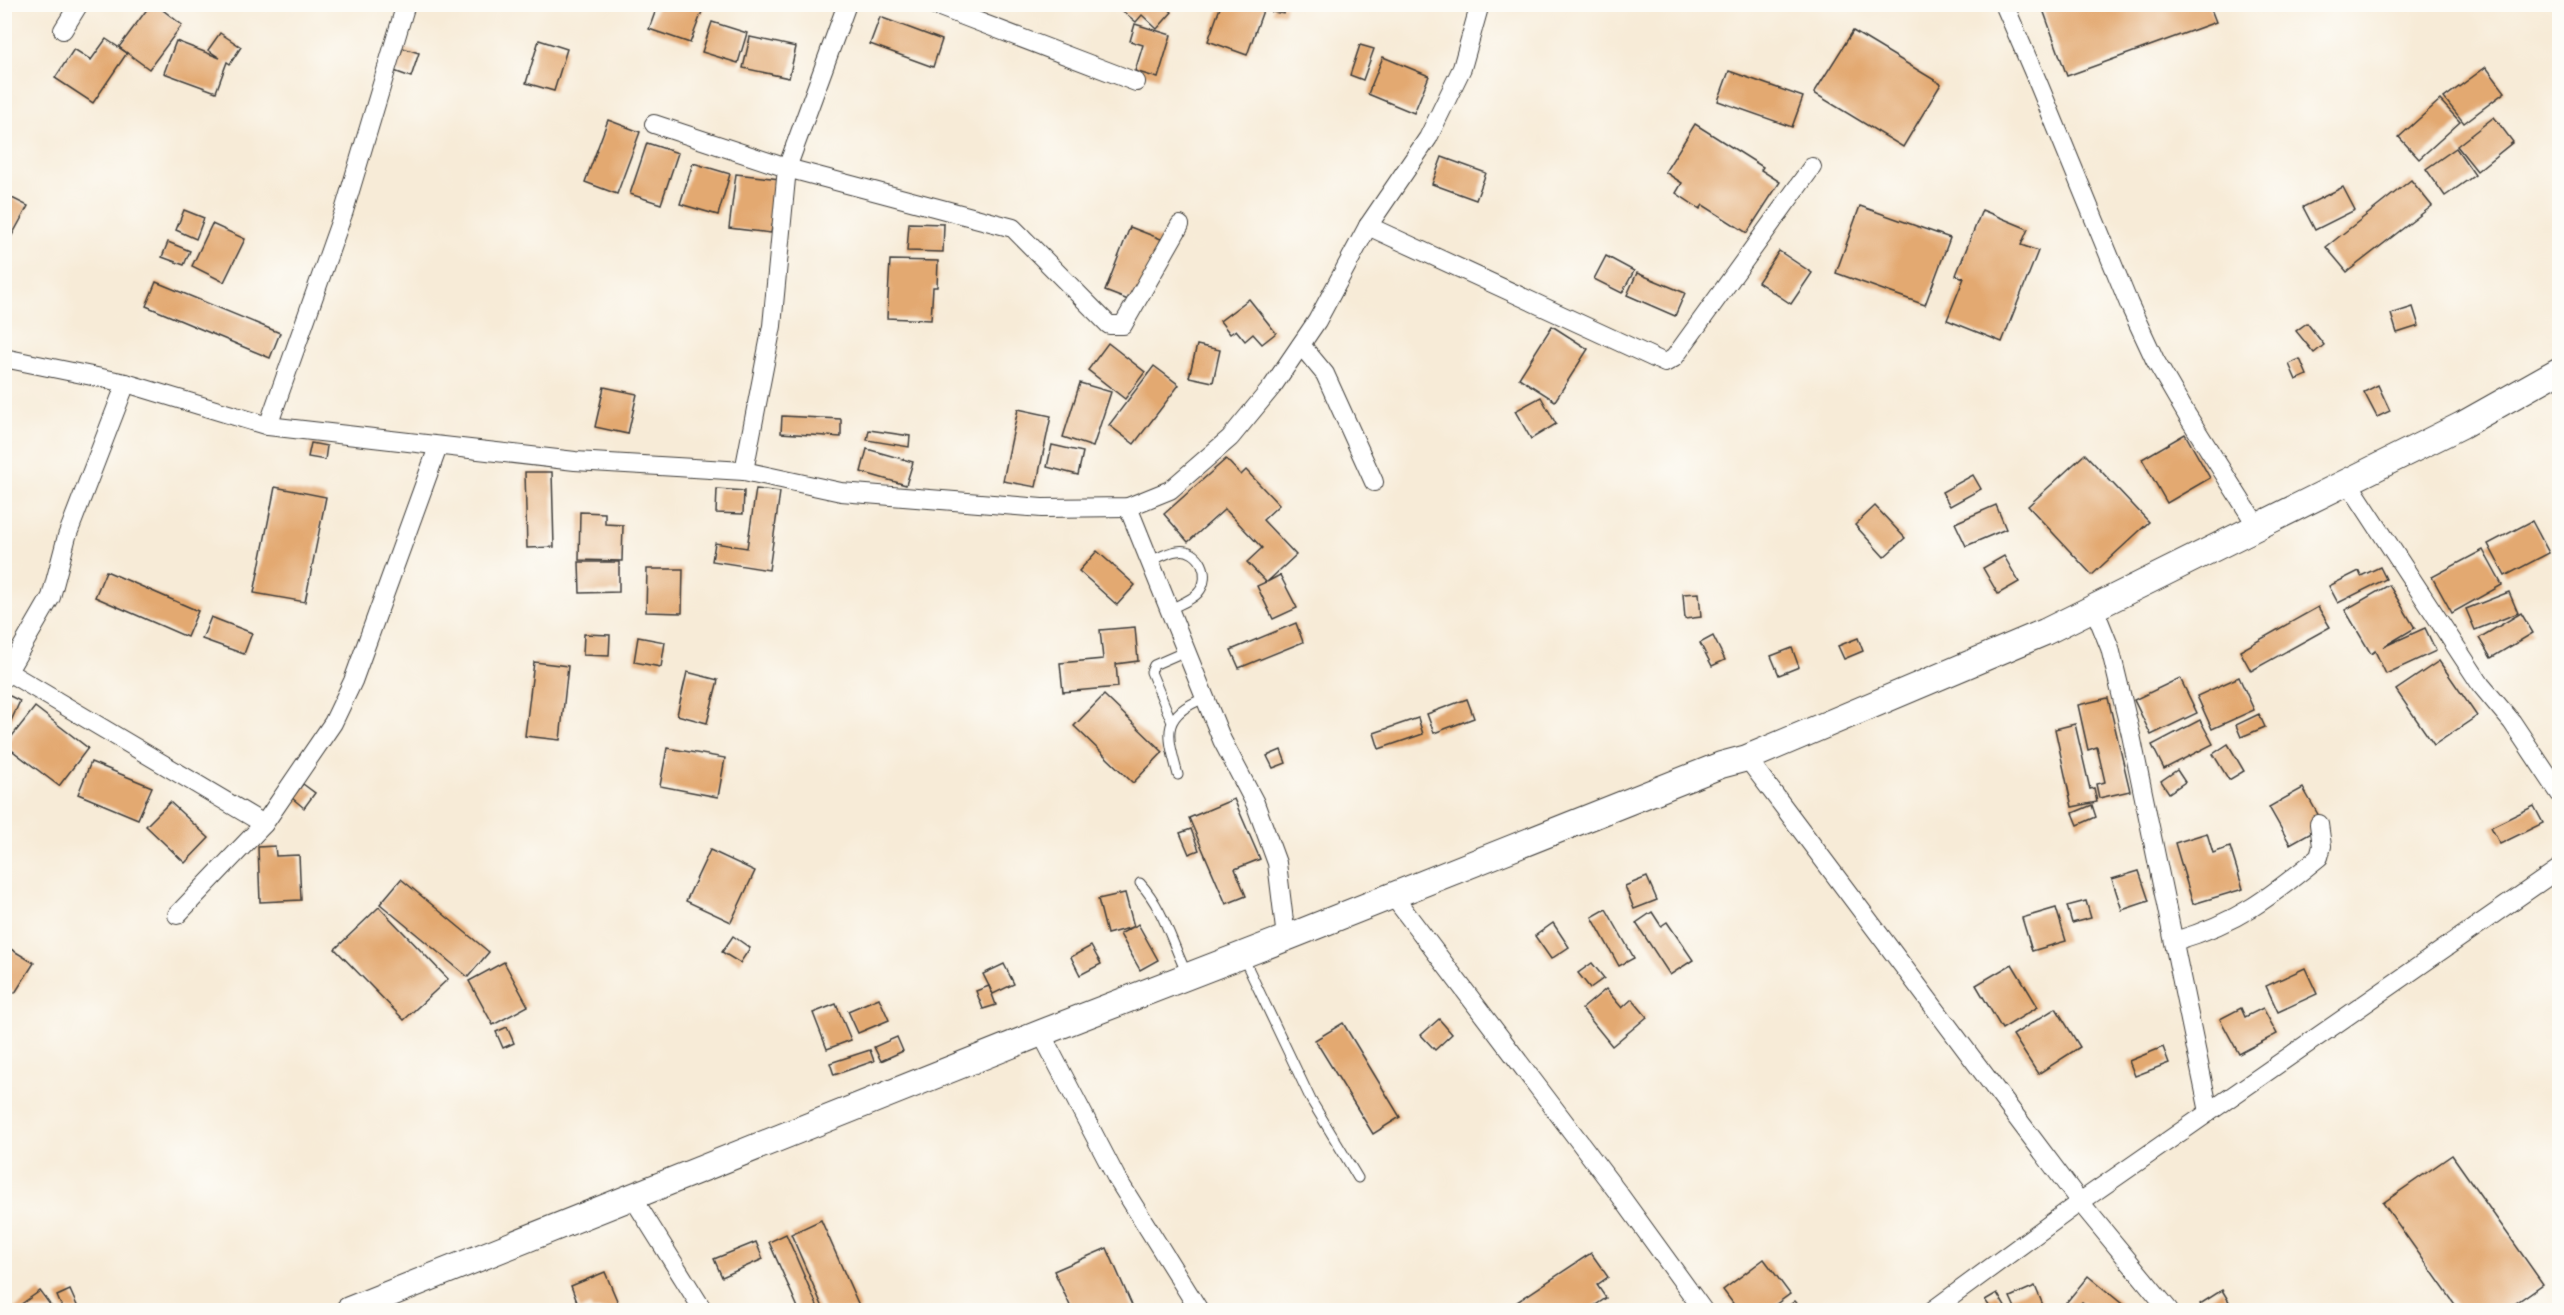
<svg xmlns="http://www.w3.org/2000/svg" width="2564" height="1315" viewBox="0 0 2564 1315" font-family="Vollkorn,serif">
  <rect width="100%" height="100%" fill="#fdfcf7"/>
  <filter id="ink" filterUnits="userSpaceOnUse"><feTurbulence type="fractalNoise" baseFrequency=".0167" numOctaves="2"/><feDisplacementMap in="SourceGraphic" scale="12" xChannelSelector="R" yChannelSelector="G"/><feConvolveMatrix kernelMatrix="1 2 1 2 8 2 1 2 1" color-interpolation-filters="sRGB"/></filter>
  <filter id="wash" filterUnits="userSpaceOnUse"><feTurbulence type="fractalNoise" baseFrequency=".008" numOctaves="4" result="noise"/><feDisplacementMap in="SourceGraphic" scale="24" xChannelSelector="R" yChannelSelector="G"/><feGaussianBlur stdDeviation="1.35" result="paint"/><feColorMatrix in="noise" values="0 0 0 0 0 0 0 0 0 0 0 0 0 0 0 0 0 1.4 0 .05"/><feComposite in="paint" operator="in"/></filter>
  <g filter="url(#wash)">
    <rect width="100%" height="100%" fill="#f7ebd7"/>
    <g id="blocks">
      <g fill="#e3a971">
        <path d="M151 4H155L182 25 149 69 119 47Z"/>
        <path d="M658 4H692L703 9 690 43 649 29Z"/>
        <path d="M1122 4H1163L1172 12 1157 29 1142 15 1136 22 1119 8Z"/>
        <path d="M2041 4H2209L2216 22 2067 76Z"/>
        <path d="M1221 5H1265L1247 55 1208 41Z"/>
        <path d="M1274 5H1286L1284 14 1272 12Z"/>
        <path d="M880 17 942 40 933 67 870 44Z"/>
        <path d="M712 22 747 33 738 63 702 52Z"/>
        <path d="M1135 24 1171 35 1158 78 1135 71 1143 45 1130 41Z"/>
        <path d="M1853 31 1941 84 1903 147 1814 93Z"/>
        <path d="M220 33 241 47 230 64 227 62 216 92 164 73 176 41 220 58 208 50Z"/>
        <path d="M750 37 796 47 789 78 743 68Z"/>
        <path d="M106 39 127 53 93 103 55 78 74 49 91 60Z"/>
        <path d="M539 40 567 49 554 91 526 83Z"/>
        <path d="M1360 45 1374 49 1363 80 1350 75Z"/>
        <path d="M403 48 419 53 411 77 394 71Z"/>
        <path d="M1383 57 1429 76 1414 113 1368 94Z"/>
        <path d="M2486 67 2505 92 2464 123 2444 98Z"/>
        <path d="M1729 71 1803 97 1792 127 1718 101Z"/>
        <path d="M2440 100 2460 122 2419 159 2399 137Z"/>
        <path d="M2494 117 2513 142 2477 171 2457 146Z"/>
        <path d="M608 120 640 132 617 194 585 182Z"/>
        <path d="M1695 124 1763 167 1761 170 1780 182 1747 233 1703 205 1700 209 1676 193 1682 183 1665 172Z"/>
        <path d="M647 143 678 153 661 204 630 194Z"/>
        <path d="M2456 148 2475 175 2445 196 2426 169Z"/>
        <path d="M1442 157 1486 173 1476 200 1432 184Z"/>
        <path d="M693 163 730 174 718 215 680 204Z"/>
        <path d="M736 174 780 179 771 233 729 228Z"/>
        <path d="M2411 180 2432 206 2347 272 2326 247Z"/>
        <path d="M2343 187 2355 210 2315 230 2303 207Z"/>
        <path d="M4 194 28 206 4 250Z"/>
        <path d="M1860 206 1950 238 1925 305 1836 273Z"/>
        <path d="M184 210 204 218 196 239 176 230Z"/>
        <path d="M1982 210 2028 229 2021 245 2038 251 2002 342 1947 320 1964 278 1956 275Z"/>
        <path d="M909 223 944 224 943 252 907 251Z"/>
        <path d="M212 224 245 239 224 282 192 266Z"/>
        <path d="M1130 227 1161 239 1136 303 1105 291Z"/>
        <path d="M168 242 190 251 184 265 162 257Z"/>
        <path d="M1779 251 1812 273 1791 304 1758 282Z"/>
        <path d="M1606 256 1634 271 1622 293 1594 279Z"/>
        <path d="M890 260 938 261 937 287H933L931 320 887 318Z"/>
        <path d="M1637 273 1685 293 1675 316 1627 295Z"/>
        <path d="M156 282 280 333 270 358 146 306Z"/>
        <path d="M1249 299 1276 333 1262 344 1253 334 1245 341 1236 330 1230 334 1220 321Z"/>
        <path d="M2413 307 2419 326 2397 333 2391 314Z"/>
        <path d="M2307 323 2324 345 2314 353 2296 331Z"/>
        <path d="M1552 326 1588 349 1555 401 1519 378Z"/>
        <path d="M1108 343 1145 372 1125 399 1088 370Z"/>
        <path d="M1197 345 1220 350 1213 382 1189 377Z"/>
        <path d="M2300 359 2307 375 2296 380 2289 364Z"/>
        <path d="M1154 366 1179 385 1134 444 1109 425Z"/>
        <path d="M1080 383 1111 392 1093 447 1063 437Z"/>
        <path d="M2378 385 2390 411 2377 417 2364 392Z"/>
        <path d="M604 387 637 394 628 434 595 427Z"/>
        <path d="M1541 397 1556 424 1531 439 1515 411Z"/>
        <path d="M1018 409 1051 416 1036 487 1003 481Z"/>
        <path d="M782 416 841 419V437L781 433Z"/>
        <path d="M869 430 910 436 909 447 867 440Z"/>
        <path d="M2185 434 2210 478 2167 503 2142 459Z"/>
        <path d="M311 443 327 446 325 460 308 457Z"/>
        <path d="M1052 445 1083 452 1078 475 1047 467Z"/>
        <path d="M867 449 913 462 906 485 861 472Z"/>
        <path d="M2085 454 2149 522 2092 575 2028 506Z"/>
        <path d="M1226 459 1241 475 1246 470 1279 505 1263 520 1296 555 1267 582 1280 575 1297 608 1273 619 1257 586 1266 582 1247 562 1262 548 1225 509 1188 542 1164 514Z"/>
        <path d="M525 472H552L554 547 527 548Z"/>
        <path d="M1973 475 1981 489 1950 506 1942 492Z"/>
        <path d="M275 487 326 497 305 602 254 593Z"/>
        <path d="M717 489 744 491 743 514 716 513Z"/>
        <path d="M756 489 780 492 769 570 712 561 715 543 747 548Z"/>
        <path d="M1996 505 2006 529 1966 546 1955 523Z"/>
        <path d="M1875 506 1905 538 1884 557 1855 525Z"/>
        <path d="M580 512 605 513V524L623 525 622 561 579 560Z"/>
        <path d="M2532 521 2549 553 2505 576 2488 544Z"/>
        <path d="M2483 550 2502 585 2452 613 2432 577Z"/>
        <path d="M1097 551 1135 585 1117 605 1079 571Z"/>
        <path d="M2004 556 2019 582 1998 594 1983 568Z"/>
        <path d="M579 562H619V592L580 593Z"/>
        <path d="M2380 567 2386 579 2338 603 2329 586 2359 571 2361 576Z"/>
        <path d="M647 569H683L682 613 646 612Z"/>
        <path d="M106 571 198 611 187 637 95 597Z"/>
        <path d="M2389 585 2415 628 2383 647 2425 628 2436 651 2386 674 2375 651 2371 654 2345 610Z"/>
        <path d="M2509 592 2518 613 2475 630 2466 609Z"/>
        <path d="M1699 593 1701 617 1685 619 1683 594Z"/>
        <path d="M2318 607 2330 627 2251 671 2240 651Z"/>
        <path d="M2521 613 2533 633 2491 658 2479 638Z"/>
        <path d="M211 617 252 633 244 654 202 639Z"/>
        <path d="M1296 623 1303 642 1239 668 1231 650Z"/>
        <path d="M1135 627 1138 661 1116 664 1118 687 1063 692 1060 663 1103 659 1100 630Z"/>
        <path d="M584 634 610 635 609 656 583 655Z"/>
        <path d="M1713 636 1725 660 1712 666 1700 643Z"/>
        <path d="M638 637 665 642 661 667 634 662Z"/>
        <path d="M1858 638 1863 651 1844 659 1838 646Z"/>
        <path d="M1792 648 1799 667 1779 675 1771 656Z"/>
        <path d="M2439 661 2477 716 2434 745 2396 690Z"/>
        <path d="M534 662 568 666 560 740 525 736Z"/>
        <path d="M687 672 718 680 707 723 677 715Z"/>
        <path d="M2239 677 2254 710 2212 729 2197 696Z"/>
        <path d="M2180 678 2197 713 2151 735 2134 700Z"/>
        <path d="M8 695 20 701 10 723 4 721V702Z"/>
        <path d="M1104 695 1163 752 1133 783 1074 726Z"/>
        <path d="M2108 698 2130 791 2099 798 2096 784 2105 782 2097 747 2088 750 2078 705Z"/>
        <path d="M1467 699 1474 718 1434 733 1427 714Z"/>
        <path d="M35 707 88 748 59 786 5 745Z"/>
        <path d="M2259 714 2265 727 2241 737 2236 725Z"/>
        <path d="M1418 718 1423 734 1379 749 1374 733Z"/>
        <path d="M2200 720 2213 744 2164 769 2152 745Z"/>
        <path d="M2075 724 2090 789 2094 788 2097 802 2072 807 2055 729Z"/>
        <path d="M2228 744 2244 771 2229 780 2213 754Z"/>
        <path d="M667 748 725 758 718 797 660 786Z"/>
        <path d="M1281 750 1286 763 1273 768 1267 756Z"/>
        <path d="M91 762 152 787 138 819 78 794Z"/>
        <path d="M2177 770 2185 782 2169 793 2161 781Z"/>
        <path d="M303 784 315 793 304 808 292 798Z"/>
        <path d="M2303 788 2324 825 2290 844 2269 807Z"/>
        <path d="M1234 799 1260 859 1235 869 1246 896 1226 904 1189 818Z"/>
        <path d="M170 802 209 838 185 863 146 826Z"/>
        <path d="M2092 805 2096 817 2078 825 2073 813Z"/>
        <path d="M2534 806 2543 823 2500 844 2491 827Z"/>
        <path d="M1191 829 1199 850 1189 854 1180 833Z"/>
        <path d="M2207 833 2213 853 2230 847 2243 889 2193 904 2175 843Z"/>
        <path d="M275 846 276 856 299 855 301 900 260 902 258 847Z"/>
        <path d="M710 850 755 871 731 922 686 901Z"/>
        <path d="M2139 871 2149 901 2122 910 2112 879Z"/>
        <path d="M1647 877 1657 900 1634 909 1625 886Z"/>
        <path d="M401 879 489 952 468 977 380 904Z"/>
        <path d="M1125 893 1134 927 1138 924 1158 960 1140 970 1120 934 1133 927 1107 934 1098 899Z"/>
        <path d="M2086 901 2091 918 2072 923 2067 906Z"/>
        <path d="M379 907 448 979 404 1020 335 949Z"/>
        <path d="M2056 908 2066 941 2032 951 2022 918Z"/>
        <path d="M1606 909 1634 958 1619 966 1592 917Z"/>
        <path d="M1652 912 1661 926 1667 922 1693 960 1670 975 1636 923Z"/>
        <path d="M1553 923 1569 947 1551 959 1535 936Z"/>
        <path d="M733 936 750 948 740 963 722 952Z"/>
        <path d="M4 945 34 963 15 993 4 986Z"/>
        <path d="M1091 946 1101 964 1080 975 1071 957Z"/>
        <path d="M504 962 528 1006 493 1025 469 981Z"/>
        <path d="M1592 963 1604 978 1590 988 1578 973Z"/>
        <path d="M1004 964 1014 984 993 994 983 974Z"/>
        <path d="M2012 964 2038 1007 2002 1029 1976 985Z"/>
        <path d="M2305 968 2317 994 2278 1012 2266 986Z"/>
        <path d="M989 986 996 1005 983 1009 976 991Z"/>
        <path d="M1606 989 1622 1008 1632 999 1647 1017 1612 1046 1582 1009Z"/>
        <path d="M4 994 10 997 4 1006Z"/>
        <path d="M879 998 889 1020 858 1033 848 1011Z"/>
        <path d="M836 1004 851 1040 827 1049 813 1013Z"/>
        <path d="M2056 1008 2080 1047 2038 1074 2013 1035Z"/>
        <path d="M2241 1008 2245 1017 2263 1008 2277 1034 2239 1054 2220 1019Z"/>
        <path d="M1439 1019 1452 1034 1435 1050 1421 1035Z"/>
        <path d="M1343 1023 1400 1117 1373 1134 1315 1040Z"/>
        <path d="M507 1027 514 1043 503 1048 496 1032Z"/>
        <path d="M897 1037 903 1051 881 1061 874 1047Z"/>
        <path d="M2163 1047 2169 1063 2135 1076 2129 1061Z"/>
        <path d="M870 1050 874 1061 834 1075 830 1063Z"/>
        <path d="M2452 1155 2543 1284 2506 1310H2459L2383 1203Z"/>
        <path d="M821 1220 861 1310H824L791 1234Z"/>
        <path d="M786 1234 819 1310H799L769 1242Z"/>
        <path d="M756 1242 763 1259 722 1277 714 1259Z"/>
        <path d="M1107 1248 1134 1310H1072L1054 1271Z"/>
        <path d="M1591 1253 1608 1277 1597 1285 1606 1298 1588 1310H1505Z"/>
        <path d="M1764 1259 1790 1294 1768 1310H1738L1723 1290Z"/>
        <path d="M605 1272 621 1310H592L590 1306 580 1310 571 1286Z"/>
        <path d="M2088 1276 2127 1308 2124 1310H2093L2082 1302 2075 1310 2061 1309Z"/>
        <path d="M2035 1286 2045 1310H2016L2010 1297Z"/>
        <path d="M70 1290 79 1310H63L57 1296Z"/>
        <path d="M2222 1290 2234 1310H2204L2200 1304Z"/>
        <path d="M40 1291 54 1310H13Z"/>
        <path d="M1997 1293 2007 1310H1992L1985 1300Z"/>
        <path d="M1795 1301 1803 1310H1783Z"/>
      </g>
    </g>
  </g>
  <g filter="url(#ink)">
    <use href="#blocks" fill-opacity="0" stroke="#3d3b38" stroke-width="1.5"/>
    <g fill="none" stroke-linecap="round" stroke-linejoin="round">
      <g stroke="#3d3b38" stroke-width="11">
        <g id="lane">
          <path d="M1150 561C1158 558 1168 552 1177 551 1200 547 1213 576 1198 593 1192 600 1178 605 1170 609"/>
          <path d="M1171 720 1151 672 1154 665 1186 651"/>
          <path d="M1178 775C1167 734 1160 715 1205 698"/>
          <path d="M1140 883C1164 909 1172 944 1188 976"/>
          <path d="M1243 957 1311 1100 1358 1178"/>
        </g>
      </g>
      <g stroke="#3d3b38" stroke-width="20">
        <g id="street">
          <path d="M932 4 1136 82"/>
          <path d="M2004 4 2039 85 2129 304 2155 360 2187 415 2257 526"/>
          <path d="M63 30 79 4"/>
          <path d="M654 124 787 168 1013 228 1109 325H1123L1180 225"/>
          <path d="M1368 226 1665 363 1674 358 1812 167"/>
          <path d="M1301 345 1325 374 1374 482"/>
          <path d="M4 358 126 383 268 426 575 461 744 471 841 492 1042 508 1128 507 1170 490 1230 438 1272 387 1317 321 1368 226 1428 138 1462 68 1480 4"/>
          <path d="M268 426 344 211 406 4"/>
          <path d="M744 471 772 326 787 168 847 4"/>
          <path d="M2348 482 2481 685 2512 722 2560 794"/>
          <path d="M1128 507 1222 740 1255 803 1277 863 1286 938"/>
          <path d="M2094 608 2110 648 2131 735 2209 1112"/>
          <path d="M8 672 264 824"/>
          <path d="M4 678 51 597 67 536 126 383"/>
          <path d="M1747 758 2080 1202 2169 1310"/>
          <path d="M1393 896 1619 1194 1703 1310"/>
          <path d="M177 915 264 824 333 723 353 681 438 447"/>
          <path d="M2175 941C2239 922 2269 898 2319 857L2322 846 2319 824"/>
          <path d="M1041 1033 1116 1177 1199 1310"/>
          <path d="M633 1198 703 1310"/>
          <path d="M1933 1310 2080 1202 2560 868"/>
        </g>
      </g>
      <g stroke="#3d3b38" stroke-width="28">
        <path id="secondary" d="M349 1310 1041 1033 1286 938 1721 765 1747 758 2045 632 2462 425 2560 370"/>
      </g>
      <use href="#lane" stroke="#fff" stroke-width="9"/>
      <use href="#street" stroke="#fff" stroke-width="18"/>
      <use href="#secondary" stroke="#fff" stroke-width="26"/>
    </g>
  </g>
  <rect width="2564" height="1315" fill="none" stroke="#fdfcf7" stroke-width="24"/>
</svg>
